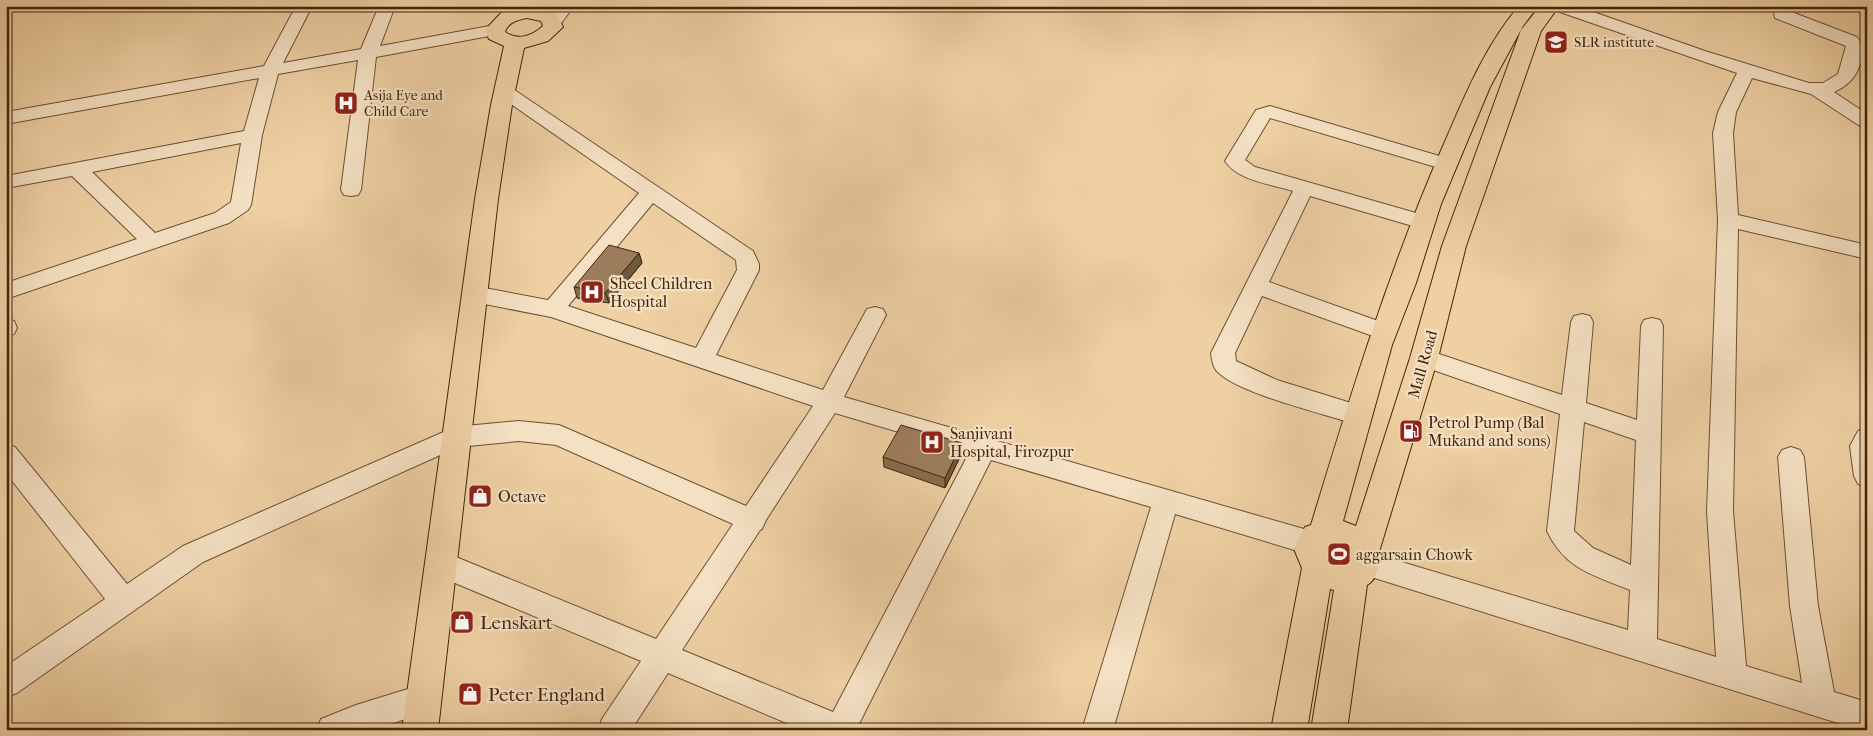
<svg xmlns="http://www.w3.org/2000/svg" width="1873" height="736" viewBox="0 0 1873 736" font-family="'IM FELL French Canon',serif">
  <rect width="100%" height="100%" fill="#eed0a3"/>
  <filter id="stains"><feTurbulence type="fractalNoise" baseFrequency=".004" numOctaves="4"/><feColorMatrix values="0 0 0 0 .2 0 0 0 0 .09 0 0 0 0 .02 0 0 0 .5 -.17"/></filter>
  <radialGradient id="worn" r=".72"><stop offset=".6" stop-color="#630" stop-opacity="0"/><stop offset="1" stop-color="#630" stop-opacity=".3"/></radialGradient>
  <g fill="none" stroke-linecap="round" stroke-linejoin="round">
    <g stroke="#6e4f32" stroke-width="2">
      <g id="minor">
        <path d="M296 6H312L283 63 361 49 379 6H395L380 46 495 25 501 26 504 30 501 34 495 35 376 57 361 190 358 195 351 196 344 195 341 190 358 60 278 74 262 135 251 205 248 210 229 223 6 299V283L137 239 72 176 6 188V176L244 131 259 78 6 124V112L264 66ZM241 143 231 202 215 213 155 233 92 172Z"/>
        <path d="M557 6H574L559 26H547L545 22Z"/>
        <path d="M1552 6H1576L1705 51 1809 83H1823L1838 74 1846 46 1775 18 1773 6H1789V11L1857 37 1864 46C1861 68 1855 83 1834 92L1867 114V128L1860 126 1811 94 1752 78 1736 112 1733 133 1738 215 1867 245V259L1738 229 1733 511 1746 666 1802 683 1790 606 1778 457 1782 450 1791 447 1800 450 1804 457 1818 606 1834 692 1867 702V730H1860L1365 575 1355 572 1351 563 1355 554 1365 551 1628 630 1630 590C1593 575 1565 569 1547 531L1560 414 1416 364 1412 358 1416 352 1424 349 1562 395 1571 322 1574 316 1582 314 1590 316 1593 322 1586 403 1637 420 1641 326 1644 320 1652 318 1660 320 1663 326 1657 639 1716 657 1707 511 1718 220 1713 133 1718 112 1737 73 1554 10ZM1584 422 1636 440 1631 565 1593 548 1574 531Z"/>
        <path d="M504 86 510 87 753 251 759 264V270L716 355 823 390 867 309 875 307 883 309 886 315 844 397 1311 531 1321 535 1325 543 1321 551 1311 555 1175 514 1113 730H1082L1151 507 991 460 856 730H803L668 673 631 730H598L602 719 641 661 431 573 427 564 431 555 441 552 451 555 656 639 733 524 556 445 519 441 458 447 203 562 17 693 6 697V666L105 599 6 473V444L15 447 127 584 183 546 455 427 519 421 559 425 746 506 813 406 551 317 474 302 466 300 463 294 466 288 474 286 548 300 639 193 498 95 495 91 498 87ZM653 203 736 260 737 270 696 348 568 306ZM835 413 969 453 833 712 682 650 760 530 762 529 766 520Z"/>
        <path d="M1270 106 1453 160 1456 164 1453 168 1446 170 1270 118 1245 160 1255 167 1430 217 1433 222 1430 227 1423 229 1310 196 1269 282 1392 326 1396 332 1392 338 1384 340 1262 296 1235 353 1236 361 1277 380 1367 408 1370 415 1367 422 1358 425C1325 414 1244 395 1220 374 1213 369 1212 361 1211 353L1293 191C1271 184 1238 181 1225 161L1256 110Z"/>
        <path d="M6 319 14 321 17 328 14 334 6 336Z"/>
        <path d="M1867 428V487L1858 484 1854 476 1850 446 1858 431Z"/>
        <path d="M424 684 435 689 439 699 435 709 373 730H317L321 719 356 705Z"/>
      </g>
    </g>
    <g stroke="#43240c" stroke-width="2">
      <path id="major" d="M527 6 557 14 563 27 548 41 524 48 512 105 498 199 438 730H402L475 199 491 105 504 46 489 39 485 30 501 13ZM527 18 541 21 543 26C532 36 518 41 505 32 508 22 518 20 527 18Z"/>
    </g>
    <g stroke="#43240c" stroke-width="2">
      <path id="highway" d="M1519 6H1538L1523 26 1490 87 1441 204 1416 283 1392 345 1343 521 1356 526 1410 358 1442 246 1521 30 1540 6H1559L1541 31 1466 246 1438 358 1379 552C1380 563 1378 579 1367 585L1347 730H1311L1334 590 1330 589 1307 730H1271L1302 568 1294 549 1305 527 1311 525C1350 397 1389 269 1443 146 1464 98 1484 47 1519 6ZM1327 547C1338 546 1347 550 1348 563 1338 564 1326 558 1327 547Z"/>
    </g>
    <use href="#minor" fill="#f4e0c3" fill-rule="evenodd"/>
    <use href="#major" fill="#eed0a3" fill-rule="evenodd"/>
    <use href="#highway" fill="#eed0a3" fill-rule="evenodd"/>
  </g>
  <g fill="#866c4e" stroke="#43240c">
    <path d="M639 253 642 263 609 303 577 298 574 287Z"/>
    <path d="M962 453 945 488 884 467 883 457Z"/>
  </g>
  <g fill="#6d5840" stroke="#43240c">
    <path d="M639 253 642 263 609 303 605 293Z"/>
    <path d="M962 443V453L945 488V478Z"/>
  </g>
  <g fill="#9c7d5b" stroke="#43240c">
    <path d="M609 245 639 253 605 293 574 287Z"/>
    <path d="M901 425 962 443 945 478 883 457Z"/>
  </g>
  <defs>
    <g id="university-square" transform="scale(1.25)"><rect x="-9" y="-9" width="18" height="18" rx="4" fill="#8f2418" stroke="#f4e0c3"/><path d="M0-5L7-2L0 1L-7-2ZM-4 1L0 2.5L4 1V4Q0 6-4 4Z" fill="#fff"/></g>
    <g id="hospital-square" transform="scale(1.25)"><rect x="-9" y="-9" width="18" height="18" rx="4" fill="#8f2418" stroke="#f4e0c3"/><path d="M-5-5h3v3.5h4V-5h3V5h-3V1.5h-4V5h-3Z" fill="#fff"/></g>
    <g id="fuel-square" transform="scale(1.25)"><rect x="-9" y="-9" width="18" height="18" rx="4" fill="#8f2418" stroke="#f4e0c3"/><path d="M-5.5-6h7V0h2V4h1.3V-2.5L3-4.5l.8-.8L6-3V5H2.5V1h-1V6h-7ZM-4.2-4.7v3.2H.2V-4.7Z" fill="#fff"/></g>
    <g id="shop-square" transform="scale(1.25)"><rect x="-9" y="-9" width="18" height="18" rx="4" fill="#8f2418" stroke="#f4e0c3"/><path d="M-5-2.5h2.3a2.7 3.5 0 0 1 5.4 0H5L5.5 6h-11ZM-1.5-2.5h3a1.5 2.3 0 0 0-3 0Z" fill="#fff"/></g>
    <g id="stadium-square" transform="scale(1.25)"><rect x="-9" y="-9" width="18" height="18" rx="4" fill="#8f2418" stroke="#f4e0c3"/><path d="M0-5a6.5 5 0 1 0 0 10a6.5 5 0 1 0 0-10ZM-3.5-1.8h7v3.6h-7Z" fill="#fff"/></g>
  </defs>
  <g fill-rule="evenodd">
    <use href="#university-square" x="1556" y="42"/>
    <use href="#hospital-square" x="346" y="103"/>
    <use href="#hospital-square" x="592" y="292"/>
    <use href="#fuel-square" x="1411" y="431"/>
    <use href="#hospital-square" x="932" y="442"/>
    <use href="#shop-square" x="480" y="496"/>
    <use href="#stadium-square" x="1339" y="554"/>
    <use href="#shop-square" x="462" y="622"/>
    <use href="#shop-square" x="470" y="694"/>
  </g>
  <g text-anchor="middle" stroke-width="4.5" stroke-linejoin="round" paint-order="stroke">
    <g font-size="14" fill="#43240c" stroke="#f4e0c3" text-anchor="start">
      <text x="1574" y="47">SLR institute</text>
      <text x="364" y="100">Asija Eye and<tspan x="364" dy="16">Child Care</tspan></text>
    </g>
    <g font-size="16" fill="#43240c" stroke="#f4e0c3" text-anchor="start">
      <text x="610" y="289">Sheel Children<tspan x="610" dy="18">Hospital</tspan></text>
      <text x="1428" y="428">Petrol Pump (Bal<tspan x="1428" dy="18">Mukand and sons)</tspan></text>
      <text x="950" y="439">Sanjivani<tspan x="950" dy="18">Hospital, Firozpur</tspan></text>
      <text x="498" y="502">Octave</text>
      <text x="1356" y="560">aggarsain Chowk</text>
    </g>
    <g font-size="16" fill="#43240c" stroke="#f4e0c3">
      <text transform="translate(1422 364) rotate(-74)" y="6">Mall Road</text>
    </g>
    <g font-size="19" fill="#43240c" stroke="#f4e0c3" text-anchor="start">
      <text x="480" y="629">Lenskart</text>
      <text x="488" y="701">Peter England</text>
    </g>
  </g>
  <rect width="1873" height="736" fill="none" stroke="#eed0a3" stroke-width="25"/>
  <rect x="8" y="8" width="1858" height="721" fill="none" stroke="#43240c" stroke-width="2.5"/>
  <rect x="12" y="12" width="1848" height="711" fill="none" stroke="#43240c"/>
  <rect width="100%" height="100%" filter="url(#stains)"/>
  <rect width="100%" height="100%" fill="url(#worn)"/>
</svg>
